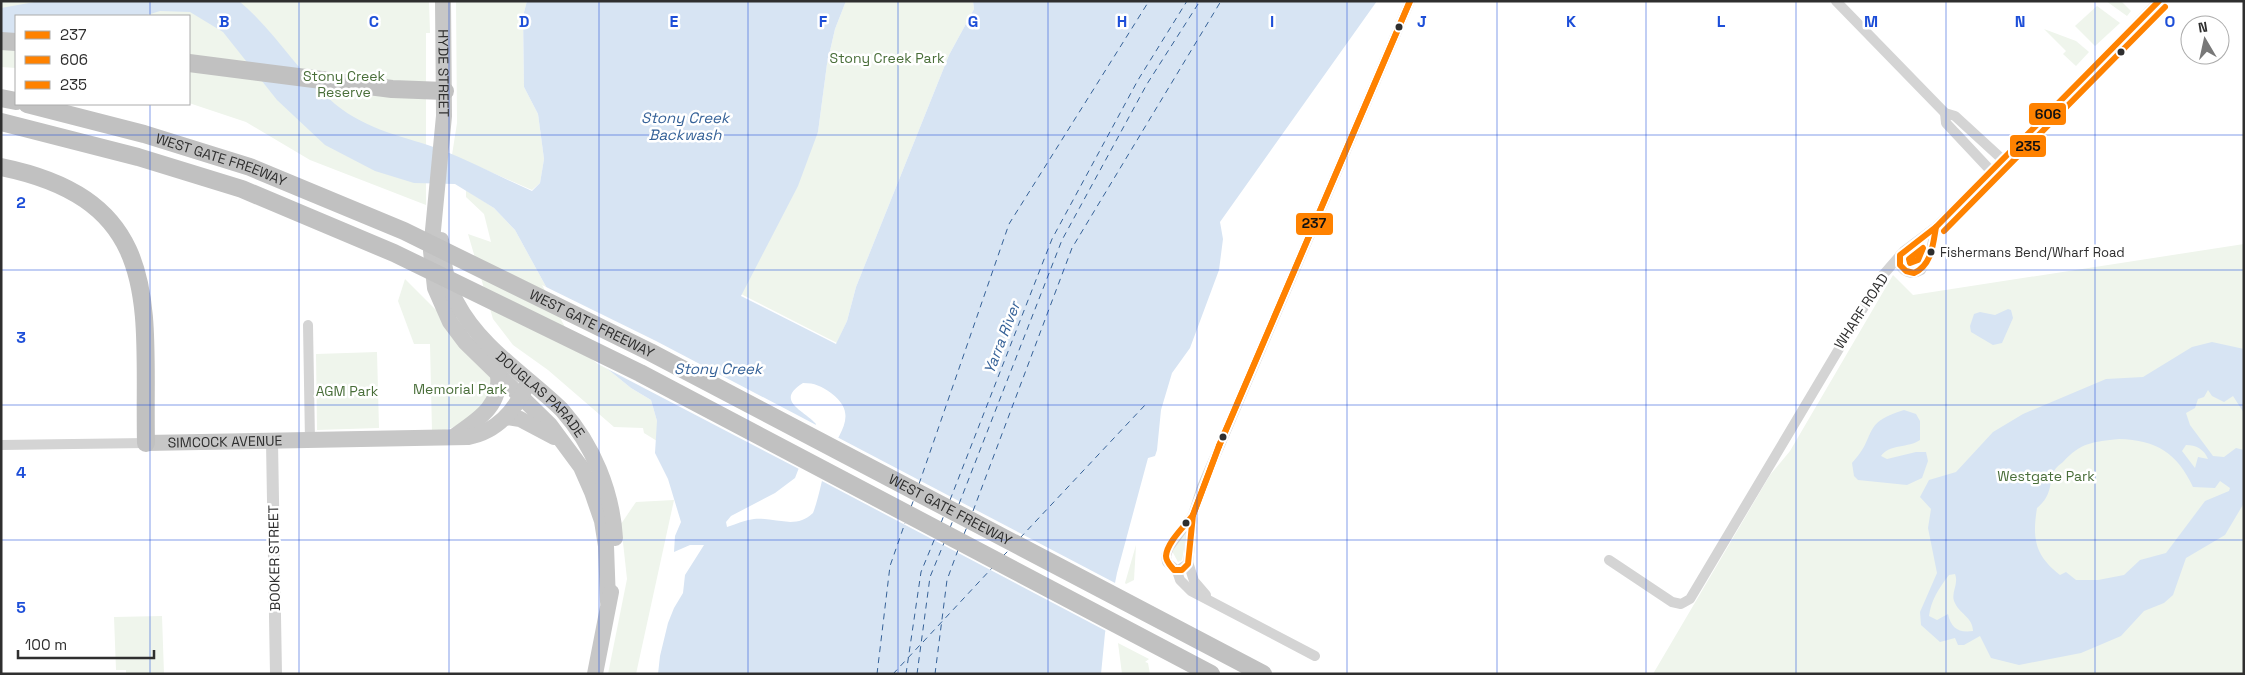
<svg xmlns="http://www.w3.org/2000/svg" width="2245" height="675" viewBox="0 0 2245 675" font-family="'Space Grotesk',sans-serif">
  <rect width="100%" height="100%" fill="#fff"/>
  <g fill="#eff5ec">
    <path d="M1 1H429L430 33H426V205L310 160 246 122 189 103V16H16V68L1 67Z"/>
    <path d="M456 1H527L523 16 524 87 538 114 544 159 540 183 532 190 452 155 457 123Z"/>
    <path d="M846 1H973L974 9 949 55 856 287 847 321 837 343 739 293 818 132 827 64 835 29Z"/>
    <path d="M2106 1H2121L2131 11 2127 16Z"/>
    <path d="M2097 6 2120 23 2095 46 2075 26Z"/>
    <path d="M2044 29 2076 41 2089 52 2076 66 2063 54 2066 51Z"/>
    <path d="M466 190 494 208 515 230 578 345 631 388 651 400 657 421V441L644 433 643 428 614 427 548 370 513 345 493 319 468 234 491 242 484 214 466 197Z"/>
    <path d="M2244 244V674H1653L1770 475 1790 451 1893 275 1913 295Z"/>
    <path d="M405 279 437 311 490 375 494 383C486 411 460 430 432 432L430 344H414L398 301Z"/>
    <path d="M377 352 379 428 317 430 316 354Z"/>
    <path d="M674 500 636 674H608L627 579 621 524 636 502Z"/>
    <path d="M1188 527 1182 560 1178 562 1172 551Z"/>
    <path d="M1136 545 1134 580 1126 584 1125 583Z"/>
    <path d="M162 616 164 674H126V670H116L114 617Z"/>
    <path d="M1118 643 1149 659 1145 662 1148 663 1150 674H1122Z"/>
  </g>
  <g fill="#d7e4f3" fill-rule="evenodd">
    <path d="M40 1H239C275 31 299 74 335 104 368 131 404 136 442 150 473 162 502 178 532 191L540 183 544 159 538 114 524 87 523 16 527 1H846L835 29 827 64 818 132 798 186 741 296 836 344 847 321 856 287 949 55 974 9 973 1H1377L1220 222 1223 239 1219 270 1190 348 1172 373 1161 410 1157 450 1155 456 1148 458 1117 573 1105 633 1101 674H658L660 656 668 623 674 608 683 593 685 575 704 545H690L674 552 675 536 681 522 668 479 655 453 657 421 651 400 631 388 578 345 515 230 494 208 455 184 414 183 375 171 325 145 277 100 223 32 190 12 160 11 144 16H16V38L1 41V8ZM803 383C815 383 821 386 831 393 860 415 838 433 829 457 822 475 820 495 813 513 796 530 775 517 754 519 745 520 736 524 727 527L726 522 731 516 775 493 795 478 816 424C804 410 774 401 803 383Z"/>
    <path d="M2008 309 2011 310 2013 318 2002 343 1993 345 1971 332 1970 326 1974 314 1980 312 1995 315Z"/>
    <path d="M2212 342 2244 349V413L2233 396 2224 402 2212 396 2208 390 2204 397 2198 399 2195 408 2186 413 2190 425 2213 456 2224 457 2236 448 2244 450V503L2225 535 2186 558 2173 595 2164 603 2144 611 2121 636 2081 653 2019 665 1991 658 1980 636 1964 645H1958L1955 638 1940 642 1921 625 1920 612 1937 573 1928 528 1931 509 1920 497 1929 480 1956 472 1993 432 2023 414 2106 379 2143 377 2192 347ZM2119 439C2157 440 2177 453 2193 487L2215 488 2220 481 2230 488 2229 491 2205 501 2166 553 2140 560 2124 575 2098 580H2076L2066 572 2060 575C2035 555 2032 539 2037 508 2050 497 2049 489 2053 474 2054 469 2059 465 2063 462 2081 442 2093 442 2119 439ZM2186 445C2196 445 2204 449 2208 459L2198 457 2195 468 2182 451ZM1955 574C1959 584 1951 592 1954 601 1959 614 1973 617 1973 631 1958 633 1951 628 1948 614L1937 620 1929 616C1931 600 1939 588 1949 575Z"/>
    <path d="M1904 410 1916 414 1920 421V440C1909 448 1889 444 1881 456L1887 459 1916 452H1926L1928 461 1922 478 1907 485 1858 480 1854 476 1852 463C1878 436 1860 423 1904 410Z"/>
  </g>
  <g fill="#fff">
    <path d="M542 285 656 341 818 426 801 470 598 364 576 347Z"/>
    <path d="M837 437 1117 584 1108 632 820 480 827 455Z"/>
  </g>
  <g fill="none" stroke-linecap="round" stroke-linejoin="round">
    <g stroke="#366298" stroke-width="1" stroke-dasharray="6 5" stroke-linecap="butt">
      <path d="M919 484 1009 224 1149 1"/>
      <path d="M950 500 1052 239 1138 80 1187 1"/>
      <path d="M959 504 1062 240 1147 84 1200 1"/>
      <path d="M911 507 914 499"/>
      <path d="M973 511 1072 248 1221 1"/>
      <path d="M941 523 944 515"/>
      <path d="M950 528 953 520"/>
      <path d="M964 534 967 527"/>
      <path d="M1020 538 1146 404"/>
      <path d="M1003 556 1009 550"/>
      <path d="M923 642 992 568"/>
      <path d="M877 674 890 566 905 523"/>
      <path d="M893 674 920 645"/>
      <path d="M906 674 921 572 935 538"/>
      <path d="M917 674 930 577 944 543"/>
      <path d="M935 674 947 580 958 550"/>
    </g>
    <g stroke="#d4d4d4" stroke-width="10">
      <path d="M1836 1 1945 113 1955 116 2003 160"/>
      <path d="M1945 113 1946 123 1992 172"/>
      <path d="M1900 255V265C1905 273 1913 275 1921 270L1931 250 1936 227"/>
      <path d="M308 325 310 441"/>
      <path d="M1 445 146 443"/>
      <path d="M1193 515 1169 547 1166 556 1167 562 1177 571 1188 564 1193 515 1202 487 1410 1"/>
      <path d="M1609 560 1672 602 1681 604 1690 599 1883 275 1904 251 1936 227 1992 172 2159 1"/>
      <path d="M1188 562 1194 581 1206 595"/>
      <path d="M1177 571 1180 580 1191 591 1315 656"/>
    </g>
    <path stroke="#d4d4d4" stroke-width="12" d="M272 442 276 674"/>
    <g stroke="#c7c7c7" stroke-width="16">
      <path id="s1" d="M443 1 444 116 431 251 435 288 450 322 465 342 550 425 581 467 592 492 602 521 606 546 608 602"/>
      <path id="s2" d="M441 240C443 261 446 283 457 303 480 347 527 376 562 410 593 445 612 491 615 538"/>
      <path d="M506 417 520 419 554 437"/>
      <path d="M456 435C479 419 502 405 498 373"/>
      <path id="s3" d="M146 443 468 437C497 432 514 411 526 387"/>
      <path d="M595 674 611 592"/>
    </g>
    <g stroke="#c1c1c1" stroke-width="18">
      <path d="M1 41 16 42"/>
      <path d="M189 63 392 89 445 91"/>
      <path d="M1 98 16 101"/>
      <path d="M1 167C168 201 143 310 146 443"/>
    </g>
    <g stroke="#c1c1c1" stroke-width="18">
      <path id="s4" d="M27 104 144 134 250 167 404 231 650 352 1263 674"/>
      <path d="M1 122 138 157 242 189 394 253 640 373 1211 674"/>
    </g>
    <g stroke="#fff" stroke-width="10">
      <g id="bus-1">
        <path d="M1219 446 1410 1"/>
        <path d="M1219 446 1410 1"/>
        <path d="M1193 515 1188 564 1182 570H1174C1171 566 1166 562 1166 556 1167 542 1185 526 1193 515Z"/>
        <path d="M1193 515 1219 446"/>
        <path d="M1193 515 1219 446"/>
      </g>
    </g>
    <g stroke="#fff" stroke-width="10">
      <g id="bus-2">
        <path d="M1936 227C1933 244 1932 265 1914 273L1906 271 1900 265V255Z"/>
        <path d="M1936 227 2159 1"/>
      </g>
    </g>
    <g stroke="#fff" stroke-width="10">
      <g id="bus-3">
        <path d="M1944 231 2165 7"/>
        <path d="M1923 248 1918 260 1910 263 1909 259Z"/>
      </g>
    </g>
    <use href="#bus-1" stroke="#ff8200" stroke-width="6"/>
    <use href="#bus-2" stroke="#ff8200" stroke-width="6"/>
    <use href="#bus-3" stroke="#ff8200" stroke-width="6"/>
  </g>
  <path fill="none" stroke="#1d4ed8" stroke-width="1" stroke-opacity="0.55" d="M150 1V16M299 1V674M449 1V674M599 1V674M748 1V674M898 1V674M1048 1V674M1197 1V674M1347 1V674M1497 1V674M1646 1V674M1796 1V674M1946 1V674M2095 1V674M150 104V674M1 135H2244M1 270H2244M1 405H2244M1 540H2244"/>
  <g fill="#2f2f2f" stroke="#fff" stroke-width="2">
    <circle cx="1399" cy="27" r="4.5"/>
    <circle cx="2121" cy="52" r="4.5"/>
    <circle cx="1931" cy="252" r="4.5"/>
    <circle cx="1223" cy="437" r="4.5"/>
    <circle cx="1186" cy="523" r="4.5"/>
  </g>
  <g text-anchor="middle" stroke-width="5" stroke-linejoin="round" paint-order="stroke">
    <g font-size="13" fill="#2f2f2f" stroke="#fff" text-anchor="start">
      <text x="1940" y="257">Fishermans Bend/Wharf Road</text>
    </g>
    <g font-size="14" fill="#496e39" stroke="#fff">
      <text x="887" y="63">Stony Creek Park</text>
      <text x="344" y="81">Stony Creek<tspan x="344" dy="16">Reserve</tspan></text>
      <text x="460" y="394">Memorial Park</text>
      <text x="347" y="396">AGM Park</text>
      <text x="2046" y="481">Westgate Park</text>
    </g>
    <g font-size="14" fill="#2f2f2f" stroke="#fff">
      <text dy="5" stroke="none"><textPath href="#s1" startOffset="72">HYDE STREET</textPath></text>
      <text dy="5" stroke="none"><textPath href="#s4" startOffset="202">WEST GATE FREEWAY</textPath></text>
      <text transform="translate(1861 311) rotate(-57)" y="5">WHARF ROAD</text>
      <text dy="5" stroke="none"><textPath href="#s4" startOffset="608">WEST GATE FREEWAY</textPath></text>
      <text dy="5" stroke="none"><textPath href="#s2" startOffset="190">DOUGLAS PARADE</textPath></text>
      <text dy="5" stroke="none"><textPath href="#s3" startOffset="79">SIMCOCK AVENUE</textPath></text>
      <text dy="5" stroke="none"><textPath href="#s4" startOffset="1012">WEST GATE FREEWAY</textPath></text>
      <text transform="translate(274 558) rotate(-91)" y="5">BOOKER STREET</text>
    </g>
    <g font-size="15" font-style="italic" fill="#366298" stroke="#fff">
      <text x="685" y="123">Stony Creek<tspan x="685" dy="17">Backwash</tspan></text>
      <text transform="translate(1002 338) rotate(-69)" y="5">Yarra River</text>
      <text x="718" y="374">Stony Creek</text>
    </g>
  </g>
  <g font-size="16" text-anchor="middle" font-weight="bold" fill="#1d4ed8" stroke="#fff" stroke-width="5" stroke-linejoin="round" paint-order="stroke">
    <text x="224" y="27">B</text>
    <text x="374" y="27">C</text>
    <text x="524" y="27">D</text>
    <text x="674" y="27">E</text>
    <text x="823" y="27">F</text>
    <text x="973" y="27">G</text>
    <text x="1122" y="27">H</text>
    <text x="1272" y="27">I</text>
    <text x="1422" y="27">J</text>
    <text x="1571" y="27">K</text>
    <text x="1721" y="27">L</text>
    <text x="1871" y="27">M</text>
    <text x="2020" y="27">N</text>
    <text x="2170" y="27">O</text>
    <text x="21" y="208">2</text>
    <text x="21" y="343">3</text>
    <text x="21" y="478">4</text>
    <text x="21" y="613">5</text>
  </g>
  <g stroke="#fff" stroke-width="2">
    <rect x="2028" y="102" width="39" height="24" rx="5" fill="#ff8200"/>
    <rect x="2009" y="134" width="38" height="24" rx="5" fill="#ff8200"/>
    <rect x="1295" y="212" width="39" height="24" rx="5" fill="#ff8200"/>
  </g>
  <g font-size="14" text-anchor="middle" font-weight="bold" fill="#111">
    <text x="2048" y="119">606</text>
    <text x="2028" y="151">235</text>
    <text x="1314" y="228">237</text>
  </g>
  <rect width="2245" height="675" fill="none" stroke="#2f2f2f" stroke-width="5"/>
  <rect x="15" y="15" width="175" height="90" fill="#ffffff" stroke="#acacac"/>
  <rect x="25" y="31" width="25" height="8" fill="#ff8200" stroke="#acacac"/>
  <text x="60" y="40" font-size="15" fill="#2f2f2f">237</text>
  <rect x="25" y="56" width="25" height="8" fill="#ff8200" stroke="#acacac"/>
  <text x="60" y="65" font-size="15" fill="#2f2f2f">606</text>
  <rect x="25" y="81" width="25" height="8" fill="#ff8200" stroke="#acacac"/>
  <text x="60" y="90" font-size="15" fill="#2f2f2f">235</text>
  <g transform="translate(2205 40) rotate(351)"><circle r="24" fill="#ffffff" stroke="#acacac"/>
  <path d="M0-4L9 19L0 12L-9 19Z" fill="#787878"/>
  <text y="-8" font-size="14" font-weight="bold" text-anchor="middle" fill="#2f2f2f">N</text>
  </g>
  <path d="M18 650v8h136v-8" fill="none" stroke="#2f2f2f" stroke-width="2.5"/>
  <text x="25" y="650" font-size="15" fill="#2f2f2f" stroke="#ffffff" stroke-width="4" paint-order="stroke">100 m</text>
</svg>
